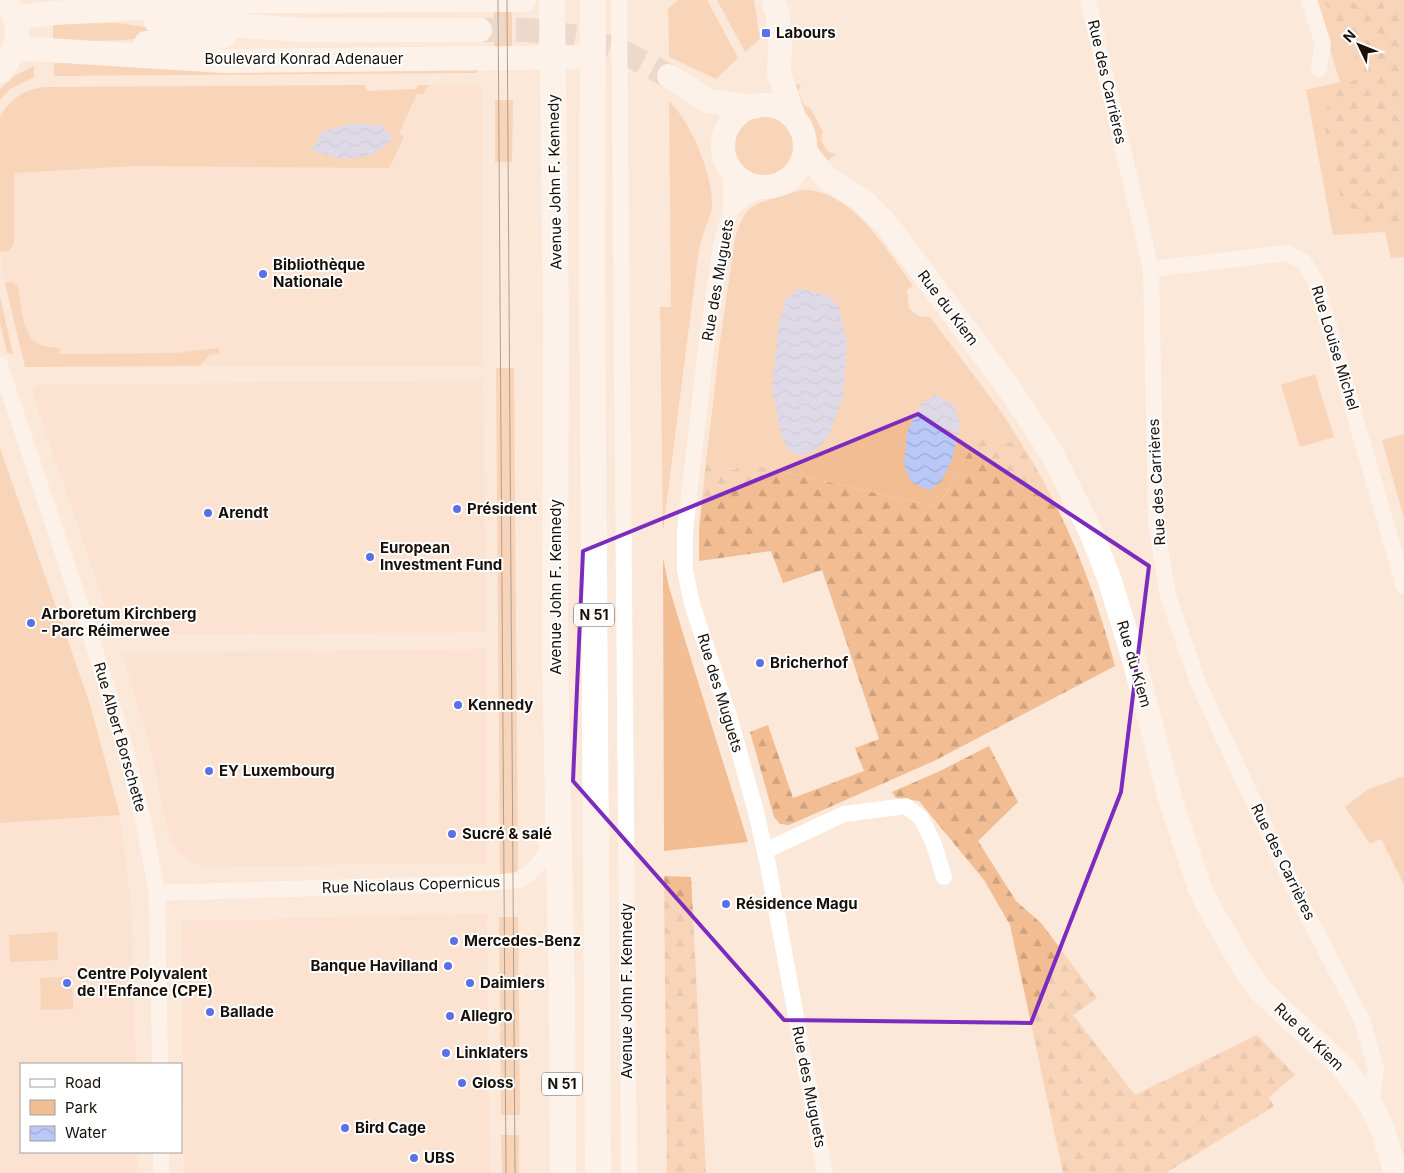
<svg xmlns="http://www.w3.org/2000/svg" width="1404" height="1173" viewBox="0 0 1404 1173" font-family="Inter,sans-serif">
  <defs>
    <pattern id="forest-firs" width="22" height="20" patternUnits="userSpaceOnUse" patternTransform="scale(1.25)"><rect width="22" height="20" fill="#f3bd93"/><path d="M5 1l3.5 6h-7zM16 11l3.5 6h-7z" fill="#d0a17d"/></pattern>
    <pattern id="water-waves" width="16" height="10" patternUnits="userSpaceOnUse" patternTransform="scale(1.25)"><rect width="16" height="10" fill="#bac8f8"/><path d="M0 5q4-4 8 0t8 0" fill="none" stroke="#9fabd3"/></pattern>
  </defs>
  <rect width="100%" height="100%" fill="#fce8d9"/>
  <g fill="#fcdcc5">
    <path d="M428 85H482L483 366H200L209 355 219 353V349L175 353 59 354 60 348 40 345 32 340 26 332 18 286 12 282 5 283 0 252 9 251 14 244V173L136 166 399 133 417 94H424Z"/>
    <path d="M483 381 486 633 115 634 31 389 41 384Z"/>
    <path d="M487 649V863L204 867 182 856 170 841 150 746 122 653Z"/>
    <path d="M120 815 131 902 136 1064H21V1152H137V1173H0V823Z"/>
    <path d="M487 914 490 1173H184L182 921Z"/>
  </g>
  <g fill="#f3bd93">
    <path d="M678 0H707L738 58 716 79 669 57 668 9Z"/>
    <path d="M717 0H754L760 39 745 52Z"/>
    <path d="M1315 0H1404V257L1391 258 1385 232 1333 235 1306 90 1340 82Z"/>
    <rect x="494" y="10" width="18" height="39"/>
    <path d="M116 23 154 28 153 36 126 40 53 42V24Z"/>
    <path d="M175 62 477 68V73L54 76V63Z"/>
    <path d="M34 66V77L10 89 0 100V89L2 87 16 75Z"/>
    <path d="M801 84 798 92 804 105 811 109 823 132 821 140 827 151 836 154 827 162 817 146 812 126 799 106 791 86Z"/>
    <path d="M365 85 367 91 416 89 418 85H428L424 94H417L399 133 404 137 389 168 136 166 14 173V244L9 251 0 252V117C10 99 23 90 44 87Z"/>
    <path d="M495 100H513L512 162H495Z"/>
    <path d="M669 101C691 122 712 173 712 204 712 215 705 227 702 238 700 246 698 255 697 264L663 531 660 307H671Z"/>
    <circle cx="763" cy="145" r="31"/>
    <path d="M801 190C851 188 887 250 913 286L907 290 909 308 918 316 930 317 1002 413 1021 443 976 439 938 507 740 462 736 470 706 462 720 342 735 239C744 209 749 205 778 197 786 195 793 192 801 190Z"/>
    <path d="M12 282 18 286C21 303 22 338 40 345 46 347 54 347 60 348L59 354 175 353 219 348V353L209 355 200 366 25 367 5 283Z"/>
    <path d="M0 296 13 354 7 353 0 323Z"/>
    <path d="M496 368H514L518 872 510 876H500Z"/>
    <path d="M1315 374 1334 437 1300 447 1281 385Z"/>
    <path d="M1404 434V518L1382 440Z"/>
    <path d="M0 448 89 701 120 815 0 823Z"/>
    <path d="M663 558 669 587 685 640 748 842 664 851Z"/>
    <path d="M1404 776V885L1381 839 1370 844 1345 807 1367 790Z"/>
    <path d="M499 917H518L520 1115H501Z"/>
    <path d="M57 932 58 960 10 962 9 935Z"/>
    <path d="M72 976 73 1009 41 1010 40 978Z"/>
    <path d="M501 1135H519V1173H502Z"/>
  </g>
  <g fill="url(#forest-firs)">
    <path d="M1325 0H1404V227L1346 220 1323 119 1331 94 1361 76 1354 50 1327 7Z"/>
    <path d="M976 439 1021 443C1065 513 1094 586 1115 666L934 761 789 825 780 824 774 817 750 732 768 725 793 798 864 771 855 748 879 739 822 570 783 583 771 551 699 561V529L706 462 735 470 740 462 938 507Z"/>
    <path d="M989 746 1018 802 978 841 1016 901 1042 924 1097 998 1073 1015 1135 1095 1257 1035 1295 1075 1269 1097 1274 1106 1166 1173H1063L1010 925 984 880 919 801 896 798 892 792 940 771Z"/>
    <path d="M664 876 691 877 706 1173H667Z"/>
  </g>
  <g fill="url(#water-waves)">
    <path d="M351 124 381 125 393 139 373 155 345 159 311 151 323 131Z"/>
    <path d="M799 288 828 296 839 307 847 346 843 397 827 439 811 453 799 455 788 450 781 434 772 388 779 325 786 299Z"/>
    <path d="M935 395 953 404 960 424 952 459 941 482 929 490 911 482 904 464 907 432 920 405Z"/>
  </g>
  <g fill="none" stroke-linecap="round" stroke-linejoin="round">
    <path stroke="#dac8ba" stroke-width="24" stroke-dasharray="24 12" stroke-linecap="butt" d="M480 30H529L578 37 625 53 669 76"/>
    <g stroke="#fff" stroke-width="16">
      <path d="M619 0 629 1173"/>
      <path d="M1088 0 1151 269 1156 523 1168 596 1199 685 1301 903 1362 1020 1376 1069 1371 1105"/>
      <path d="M1309 0 1323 44 1319 69"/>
      <path d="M730 168 731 186V209L721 246 707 340 685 531V570L692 604 730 719 756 812 768 865 825 1173"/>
      <path d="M731 209 747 196 766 187"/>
      <path d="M1151 269 1287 253 1304 262 1316 282 1404 586"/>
      <path d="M0 365 93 643 126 751 143 819 157 893 160 1064"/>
      <path d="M765 851 844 814 906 806 921 818 933 842 944 877"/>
      <path d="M157 893 492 883 519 880 531 872 540 862 547 851 546 831"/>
      <path d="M161 1152V1173"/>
    </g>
    <g stroke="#fff" stroke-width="24">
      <path d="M773 0 778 15 780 43 779 74 794 117"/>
      <path d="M15 17 54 13 261 1 524 0"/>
      <path d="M155 20 301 30H480"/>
      <path d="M146 43 224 36"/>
      <path d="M15 48 224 61 593 57"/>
      <path d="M0 71C19 50 24 23 5 0"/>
      <path d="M669 76 708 101 753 107"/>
      <circle cx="764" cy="146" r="41"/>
      <path d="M805 152 827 178 862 200 888 226 1009 388 1050 450 1091 532 1109 578 1135 663 1171 802 1199 886 1209 907 1244 967 1261 991 1343 1067 1371 1105 1382 1128 1396 1173"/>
    </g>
    <g stroke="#fff" stroke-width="26">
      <path d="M552 0 556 317 555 659 562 995 563 1173"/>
      <path d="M593 0 592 264 598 1173"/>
    </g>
    <g stroke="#50453c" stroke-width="1">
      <path d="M498 0 506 1173"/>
      <path d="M507 0 515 1173"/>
    </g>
  </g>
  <path d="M0 0H1404V1173H0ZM918 414 1149 566 1121 792 1031 1023 784 1020 573 781 583 551Z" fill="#fce8d9" fill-opacity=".55" fill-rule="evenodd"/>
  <path fill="none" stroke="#7b2cbf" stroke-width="4" stroke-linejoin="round" d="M918 414 1149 566 1121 792 1031 1023 784 1020 573 781 583 551Z"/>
  <g fill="#5a70e7" stroke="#fff" stroke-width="2">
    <rect x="761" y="28" width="10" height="10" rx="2.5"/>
    <circle cx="263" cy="274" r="5"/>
    <circle cx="457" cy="509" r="5"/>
    <circle cx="208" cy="513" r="5"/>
    <circle cx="370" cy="557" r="5"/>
    <circle cx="31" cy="623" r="5"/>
    <circle cx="760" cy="663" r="5"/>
    <circle cx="458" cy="705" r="5"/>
    <circle cx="209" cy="771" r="5"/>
    <circle cx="452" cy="834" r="5"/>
    <circle cx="726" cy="904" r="5"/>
    <circle cx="454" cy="941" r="5"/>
    <circle cx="448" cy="966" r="5"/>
    <circle cx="67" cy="983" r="5"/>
    <circle cx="470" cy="983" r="5"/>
    <circle cx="210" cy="1012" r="5"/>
    <circle cx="450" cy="1016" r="5"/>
    <circle cx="446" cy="1053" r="5"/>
    <circle cx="462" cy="1083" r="5"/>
    <circle cx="345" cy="1128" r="5"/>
    <circle cx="414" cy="1158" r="5"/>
  </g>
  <g text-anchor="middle" stroke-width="4" stroke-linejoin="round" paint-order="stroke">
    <g fill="#fff" stroke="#5d5853" stroke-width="1">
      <rect x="574" y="603.5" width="40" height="23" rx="4"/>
      <rect x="542" y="1072.5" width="40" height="23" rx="4"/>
    </g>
    <g font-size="14" font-weight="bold" fill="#181009">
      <text x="594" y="620">N 51</text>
      <text x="562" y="1089">N 51</text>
    </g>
    <g font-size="15" font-weight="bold" fill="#181009" stroke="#fff" text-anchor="start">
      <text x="776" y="38">Labours</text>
      <text x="273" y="270">Bibliothèque<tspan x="273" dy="17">Nationale</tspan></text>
      <text x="467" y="514">Président</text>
      <text x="218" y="518">Arendt</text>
      <text x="380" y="553">European<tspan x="380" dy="17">Investment Fund</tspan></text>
      <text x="41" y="619">Arboretum Kirchberg<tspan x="41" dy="17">- Parc Réimerwee</tspan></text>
      <text x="770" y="668">Bricherhof</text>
      <text x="468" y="710">Kennedy</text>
      <text x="219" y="776">EY Luxembourg</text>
      <text x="462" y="839">Sucré &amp; salé</text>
      <text x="736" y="909">Résidence Magu</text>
      <text x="464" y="946">Mercedes-Benz</text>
      <text x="438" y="971" text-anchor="end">Banque Havilland</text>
      <text x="77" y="979">Centre Polyvalent<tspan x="77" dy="17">de l'Enfance (CPE)</tspan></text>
      <text x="480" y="988">Daimlers</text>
      <text x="220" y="1017">Ballade</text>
      <text x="460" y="1021">Allegro</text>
      <text x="456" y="1058">Linklaters</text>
      <text x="472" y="1088">Gloss</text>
      <text x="355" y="1133">Bird Cage</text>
      <text x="424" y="1163">UBS</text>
    </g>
    <g font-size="15" fill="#181009" stroke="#fff">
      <text x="304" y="64">Boulevard Konrad Adenauer</text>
      <text transform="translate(1107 82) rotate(77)" y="5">Rue des Carrières</text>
      <text transform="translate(555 182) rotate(-91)" y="5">Avenue John F. Kennedy</text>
      <text transform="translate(718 280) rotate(-80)" y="5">Rue des Muguets</text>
      <text transform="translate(948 308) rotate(53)" y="5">Rue du Kiem</text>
      <text transform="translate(1335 348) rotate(73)" y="5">Rue Louise Michel</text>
      <text transform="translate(1157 482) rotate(-93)" y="5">Rue des Carrières</text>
      <text transform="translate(556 587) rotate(-90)" y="5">Avenue John F. Kennedy</text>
      <text transform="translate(1134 664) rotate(74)" y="5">Rue du Kiem</text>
      <text transform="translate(720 693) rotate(73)" y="5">Rue des Muguets</text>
      <text transform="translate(120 737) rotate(74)" y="5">Rue Albert Borschette</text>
      <text transform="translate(1283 862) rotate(64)" y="5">Rue des Carrières</text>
      <text transform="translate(411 885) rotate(-2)" y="5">Rue Nicolaus Copernicus</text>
      <text transform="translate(627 991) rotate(-90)" y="5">Avenue John F. Kennedy</text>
      <text transform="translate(1309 1037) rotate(44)" y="5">Rue du Kiem</text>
      <text transform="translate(809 1087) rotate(79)" y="5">Rue des Muguets</text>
    </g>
  </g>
  <rect x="20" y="1063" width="162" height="90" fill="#ffffff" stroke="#a39f9d"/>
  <rect x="30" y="1079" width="25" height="8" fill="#ffffff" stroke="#a39f9d"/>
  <text x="65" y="1088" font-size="15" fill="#181009">Road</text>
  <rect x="30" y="1100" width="25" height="15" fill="#f3bd93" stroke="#a39f9d"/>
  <text x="65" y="1113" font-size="15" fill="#181009">Park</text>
  <rect x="30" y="1126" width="25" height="15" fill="url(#water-waves)" stroke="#a39f9d"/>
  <text x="65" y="1138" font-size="15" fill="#181009">Water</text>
  <g transform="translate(1359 45) rotate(313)" stroke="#ffffff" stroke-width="4" paint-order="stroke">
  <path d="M0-4L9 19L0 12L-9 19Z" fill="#181009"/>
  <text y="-8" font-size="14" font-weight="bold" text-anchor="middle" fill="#181009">N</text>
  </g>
</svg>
